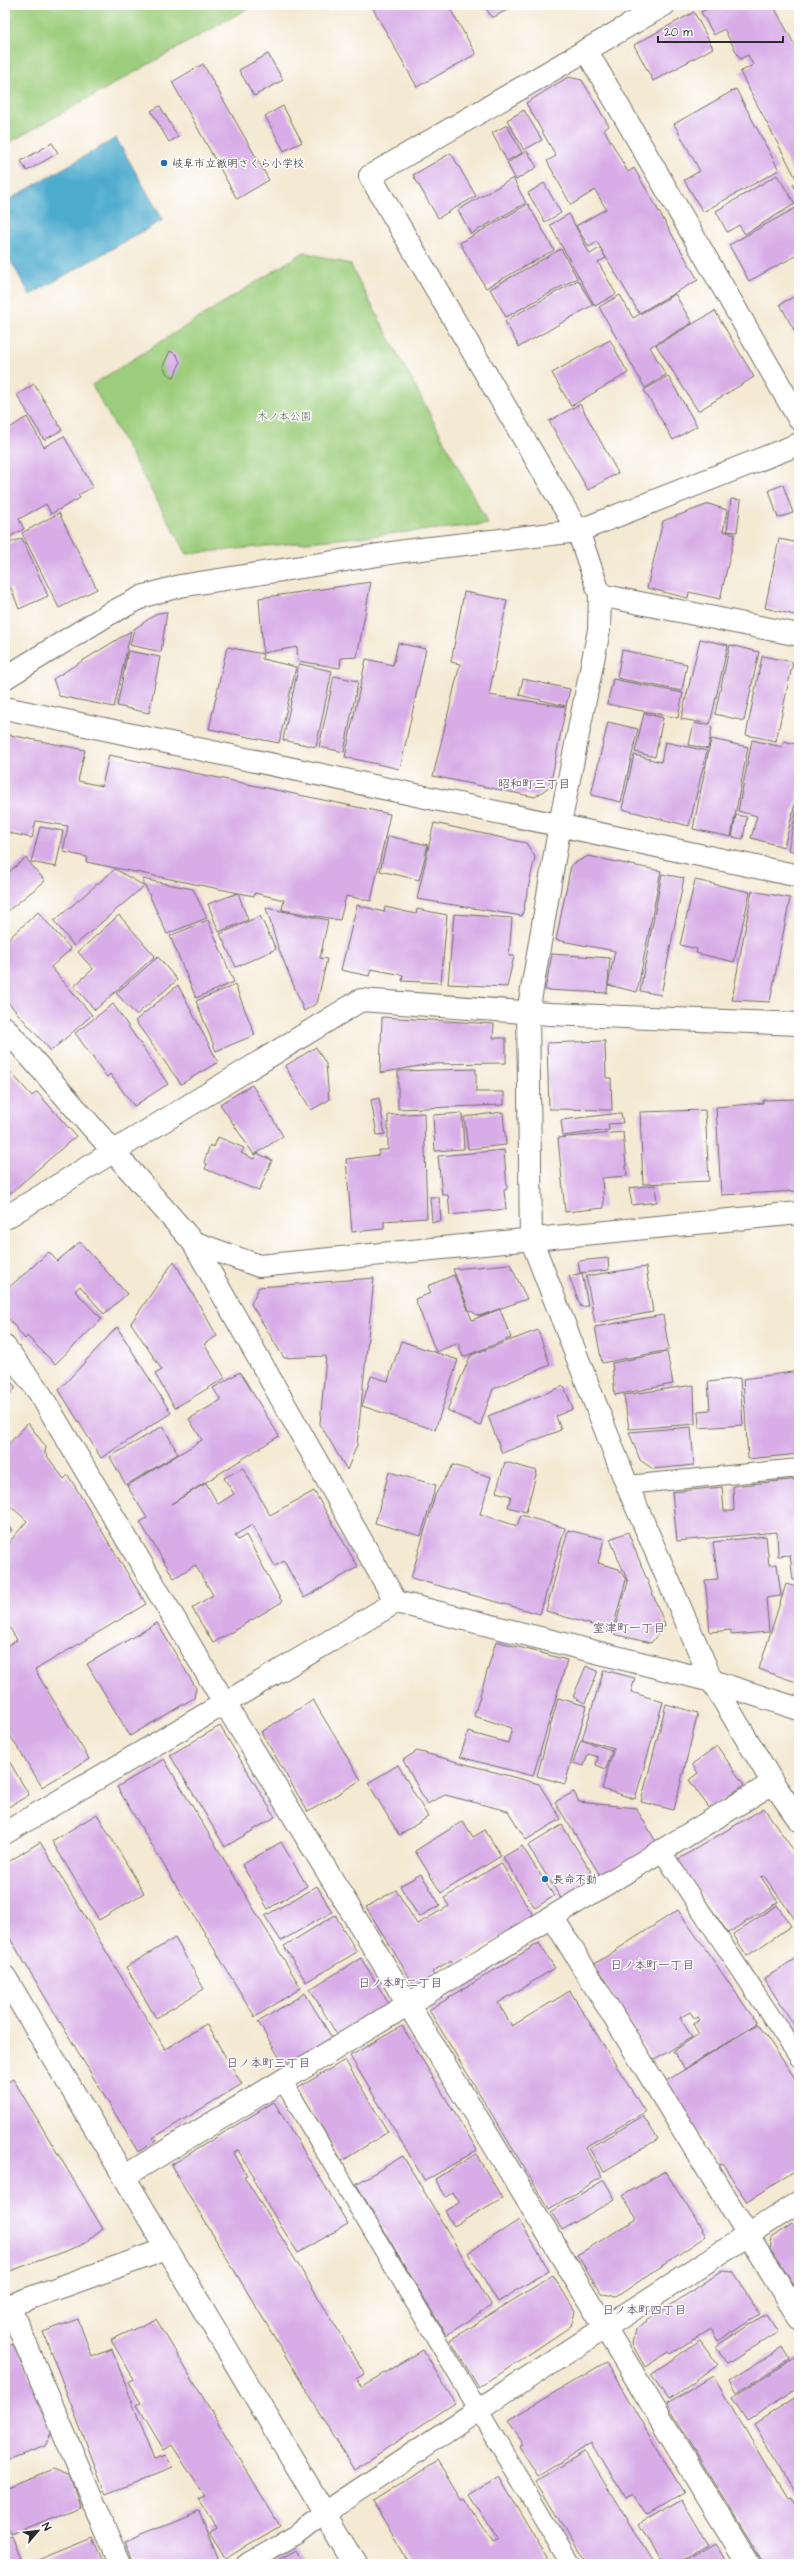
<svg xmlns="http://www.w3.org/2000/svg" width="804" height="2569" viewBox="0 0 804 2569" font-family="'Architects Daughter','Klee One',sans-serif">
  <rect width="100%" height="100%" fill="#fff"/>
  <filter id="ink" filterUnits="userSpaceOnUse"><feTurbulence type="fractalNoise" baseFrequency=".025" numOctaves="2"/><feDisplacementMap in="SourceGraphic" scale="8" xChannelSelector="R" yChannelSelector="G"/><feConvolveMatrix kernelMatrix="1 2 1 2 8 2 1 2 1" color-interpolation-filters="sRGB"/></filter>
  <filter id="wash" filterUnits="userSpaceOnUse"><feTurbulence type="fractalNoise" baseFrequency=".012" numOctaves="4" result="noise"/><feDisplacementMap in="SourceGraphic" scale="16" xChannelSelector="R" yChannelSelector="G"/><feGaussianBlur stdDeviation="0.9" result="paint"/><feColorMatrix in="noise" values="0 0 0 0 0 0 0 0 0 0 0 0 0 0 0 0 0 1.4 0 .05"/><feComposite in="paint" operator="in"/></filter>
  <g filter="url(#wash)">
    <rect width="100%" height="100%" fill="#f4e9d3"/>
    <g fill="#9ccd7c" stroke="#647c54">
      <path d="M5 5H254L5 145Z"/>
      <path d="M304 252 350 264 488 524 187 554 92 385Z"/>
    </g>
    <path fill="#4eabcd" stroke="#3c6b7c" d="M116 138 163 220 30 295 5 251V202Z"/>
    <g id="blocks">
      <g fill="#d8ade7">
        <path d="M371 5H448L476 54 417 87Z"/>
        <path d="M484 5H516L492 18Z"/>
        <path d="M714 5H773L799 53V195L793 185 798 182 740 72 753 65 748 55 740 59 724 29 714 35 701 12Z"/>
        <path d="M694 12 713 48 653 81 634 45Z"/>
        <path d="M268 54 283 80 254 96 239 70Z"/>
        <path d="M203 64 269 180 237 199 172 82Z"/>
        <path d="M568 77 582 80 609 126 604 129 628 172 634 168 698 280 639 313 597 242 589 247 576 226 606 209 595 190 571 205 547 161 556 156 526 103Z"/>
        <path d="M736 89 779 170 703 212 684 180 700 171 674 124Z"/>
        <path d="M160 106 178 137 169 142 151 111Z"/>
        <path d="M283 106 302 142 284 151 265 116Z"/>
        <path d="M524 110 542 140 524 150 507 120Z"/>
        <path d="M507 125 522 153 507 161 492 133Z"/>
        <path d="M52 143 58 153 27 171 21 161Z"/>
        <path d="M527 151 537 167 516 180 507 163Z"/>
        <path d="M451 153 476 196 438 218 413 175Z"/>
        <path d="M777 175 795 204 745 234 739 225 727 232 716 211Z"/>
        <path d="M513 178 526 203 471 234 458 210Z"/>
        <path d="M544 183 561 213 545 222 528 193Z"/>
        <path d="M528 204 554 250 486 288 460 243Z"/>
        <path d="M799 206V254L749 281 729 245Z"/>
        <path d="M569 214 590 254 600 248 606 258 598 262 616 294 595 306 550 225Z"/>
        <path d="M561 249 577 278 506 317 490 289Z"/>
        <path d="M578 280 593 305 519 347 505 321Z"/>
        <path d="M675 294 692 323 650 347 666 375 645 388 599 307 620 295 633 318Z"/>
        <path d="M799 294V335L797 336 780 304Z"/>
        <path d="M715 311 754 377 698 411 656 345Z"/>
        <path d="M610 340 628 373 571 406 552 373Z"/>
        <path d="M170 351 177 355 180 363 174 377 167 374 163 366Z"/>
        <path d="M668 376 697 426 673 440 644 390Z"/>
        <path d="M34 384 62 430 44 440 17 395Z"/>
        <path d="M580 404 618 473 588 490 549 421Z"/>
        <path d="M27 417 44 447 64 436 93 487 78 495 80 498 51 514 46 504 19 519 24 529 5 539V423L8 429Z"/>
        <path d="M799 478V491L795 480Z"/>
        <path d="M783 485 793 513 778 518 769 490Z"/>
        <path d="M799 495V507L795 496Z"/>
        <path d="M731 499 741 500 737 532 727 531Z"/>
        <path d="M709 504 727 510 723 531 735 534 720 599 689 592 688 598 647 588 663 521Z"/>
        <path d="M59 513 97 589 59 608 22 533Z"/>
        <path d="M22 538 48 596 19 609 11 588 5 591V545Z"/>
        <path d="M779 539 799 543V616L765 608Z"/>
        <path d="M371 582 357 657 341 658 340 668 298 661 297 647 263 653 259 598Z"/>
        <path d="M464 592 507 600 489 695 566 707 550 786 535 797 433 776 460 664 451 662Z"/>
        <path d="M167 612 161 652 130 645 134 629 158 613Z"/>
        <path d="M131 631 114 707 59 696 53 679Z"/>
        <path d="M700 639 728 645 710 724 681 719Z"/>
        <path d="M398 643 426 649 400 769 345 757 366 659 393 665Z"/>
        <path d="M730 645 759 652 744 721 715 714Z"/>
        <path d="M227 647 263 654 262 659 296 667 279 743 209 729Z"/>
        <path d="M622 650 687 664 682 691 617 678Z"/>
        <path d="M128 651 160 657 149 713 117 706Z"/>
        <path d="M762 656 793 662 776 741 746 735Z"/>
        <path d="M299 664 332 671 316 747 283 740Z"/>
        <path d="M334 676 358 681 344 752 319 747Z"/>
        <path d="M523 679 570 689 566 706 519 695Z"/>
        <path d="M613 679 683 693 678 718 607 704Z"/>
        <path d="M644 713 663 718 655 757 635 752Z"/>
        <path d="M608 722 638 729 621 802 591 795Z"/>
        <path d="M694 723 712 727 708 749 689 745Z"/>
        <path d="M5 734 85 750 78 781 102 786 109 755 390 814 371 901 346 896 340 920 282 910 284 900 255 893 254 896 86 862 87 857 63 852 68 826 36 821 32 838 5 832Z"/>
        <path d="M711 739 748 747 731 837 693 829Z"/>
        <path d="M752 740 782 747 784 741 799 745V789L784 847 751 838 757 816 738 811Z"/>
        <path d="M665 742 707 751 689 826 622 809 634 755 661 762Z"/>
        <path d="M798 803H799V852L788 850Z"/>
        <path d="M736 815 747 817 743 839 732 837Z"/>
        <path d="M434 823 526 843 535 857 522 916 417 899Z"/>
        <path d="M40 827 63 831 56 867 31 862Z"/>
        <path d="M388 836 428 845 419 880 380 871Z"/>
        <path d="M588 856 661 871 637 992 608 985 615 951 556 940 571 865Z"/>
        <path d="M26 858 45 881 5 913V865L10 871Z"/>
        <path d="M115 869 144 886 74 946 54 921Z"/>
        <path d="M662 874 684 878 661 995 640 991Z"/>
        <path d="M142 879 193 889 207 918 167 934Z"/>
        <path d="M695 880 750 892 734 962 696 953 697 949 680 945Z"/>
        <path d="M752 891 790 898 770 1002 732 1000Z"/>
        <path d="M238 893 248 920 219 932 208 904Z"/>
        <path d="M357 905 384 912 385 907 416 914 417 909 447 915 441 983 402 981 403 975 371 969 369 976 341 970Z"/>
        <path d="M266 908 328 920 320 958 327 959 317 1003 304 1011 278 947Z"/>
        <path d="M38 912 71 949 51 967 92 1015 51 1051 5 999V942Z"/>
        <path d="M454 914 512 918 509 956H514L507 987 448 984Z"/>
        <path d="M119 915 155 956 95 1010 74 986 93 969 78 952Z"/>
        <path d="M260 916 276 949 236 967 220 934Z"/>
        <path d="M208 920 234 982 196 998 170 936Z"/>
        <path d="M552 954 610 958 607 993 545 990Z"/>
        <path d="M158 957 177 980 136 1015 116 993Z"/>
        <path d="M178 985 218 1062 181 1084 135 1021Z"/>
        <path d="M235 985 255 1035 216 1051 196 1001Z"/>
        <path d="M113 1004 168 1084 134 1106 110 1074 107 1077 75 1033Z"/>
        <path d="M382 1017 494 1024 493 1038H506V1063L430 1064 380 1073Z"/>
        <path d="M605 1041 606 1078H611L612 1110 549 1109 547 1043Z"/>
        <path d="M316 1047 326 1064 329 1100 311 1110 285 1066Z"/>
        <path d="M5 1066 32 1096 37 1092 76 1136 5 1198Z"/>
        <path d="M476 1069V1092H504V1105L398 1109V1071Z"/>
        <path d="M252 1085 283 1136 254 1155 220 1104Z"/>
        <path d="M379 1098 385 1134 377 1135 371 1100Z"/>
        <path d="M799 1099V1191L721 1195 716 1107 763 1103V1100Z"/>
        <path d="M705 1110 709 1181 643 1184 640 1112Z"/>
        <path d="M503 1112 506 1145 468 1149 464 1117Z"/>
        <path d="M424 1113 427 1218 384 1221V1229L352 1232 346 1159 379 1155V1150H388V1115Z"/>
        <path d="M462 1113 464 1149 435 1151 433 1115Z"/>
        <path d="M621 1113 623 1123 608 1124 609 1130 563 1136 561 1120Z"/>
        <path d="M623 1132 627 1176 602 1178 604 1208 565 1212 558 1138Z"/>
        <path d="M218 1137 244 1148 241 1153 254 1159 257 1153 272 1160 259 1191 205 1169 207 1164 204 1162 210 1145 214 1147Z"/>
        <path d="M504 1150 507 1189 504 1190 506 1209 450 1215 448 1195H442L438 1156Z"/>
        <path d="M655 1185 657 1202 632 1205 629 1188Z"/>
        <path d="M430 1197H439L441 1221 432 1222Z"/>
        <path d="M80 1242 127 1294 104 1314 80 1286 75 1291 102 1319 55 1364 27 1336 25 1339 5 1314V1291L49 1252 57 1261Z"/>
        <path d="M608 1258 609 1270 580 1273 578 1261Z"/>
        <path d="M174 1261 217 1336 204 1344 225 1378 175 1408 155 1374 162 1370 131 1323Z"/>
        <path d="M510 1264 527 1299 479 1316 469 1310 453 1269Z"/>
        <path d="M646 1267 653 1312 595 1323 586 1276Z"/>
        <path d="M582 1273 588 1306 581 1307 569 1276Z"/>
        <path d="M454 1275 472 1320 500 1309 511 1338 463 1357 458 1343 436 1352 415 1299 431 1293 428 1286Z"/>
        <path d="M374 1278 357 1445 347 1470 320 1424 326 1356 284 1358 251 1304 259 1287Z"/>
        <path d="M663 1315 669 1350 602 1363 595 1327Z"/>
        <path d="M117 1327 171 1413 101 1458 59 1390Z"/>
        <path d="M538 1330 550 1365 493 1389 480 1426 447 1410 471 1355Z"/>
        <path d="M401 1341 458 1360 435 1430 362 1406 371 1376 388 1381Z"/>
        <path d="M667 1352 673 1384 615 1395 612 1363Z"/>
        <path d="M799 1371V1454L748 1459 743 1379Z"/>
        <path d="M240 1372 279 1436 171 1504 206 1483 218 1504 234 1494 224 1478 243 1468 270 1515 314 1491 358 1567 304 1598 284 1561 275 1566 252 1525 235 1535 238 1540 246 1535 282 1602 213 1643 192 1608 213 1595 195 1565 174 1578 140 1522 147 1518 127 1486 202 1440 189 1419 221 1400 213 1388Z"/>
        <path d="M5 1374 16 1388 5 1399Z"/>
        <path d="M740 1378 743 1425 699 1428 698 1411 710 1410 708 1382Z"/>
        <path d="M694 1385 695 1424 629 1429 624 1395Z"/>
        <path d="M564 1386 573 1409 556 1416 561 1430 502 1453 488 1416Z"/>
        <path d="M28 1423 46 1447 45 1453 64 1479 68 1475 146 1604 35 1670 89 1759 42 1787 5 1727V1647L17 1640 5 1620V1547L27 1521 5 1501V1448Z"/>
        <path d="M163 1426 178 1454 126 1485 110 1457Z"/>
        <path d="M691 1427 694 1465 653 1469 640 1460 629 1432Z"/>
        <path d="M505 1462 537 1471 526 1512 508 1507 511 1496 496 1492Z"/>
        <path d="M453 1465 491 1477 480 1514 517 1526 521 1515 565 1528 540 1614 411 1578 435 1495Z"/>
        <path d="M389 1472 436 1485 421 1536 375 1523Z"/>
        <path d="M799 1479V1579L793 1580 790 1555 778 1556 777 1532 677 1541 672 1492 722 1487 724 1511H734L733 1486Z"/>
        <path d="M5 1523 12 1530 5 1538Z"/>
        <path d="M568 1530 604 1539 598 1563 619 1569 626 1580 612 1631 546 1611Z"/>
        <path d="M628 1532 665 1625 651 1643 613 1634 628 1582 610 1539Z"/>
        <path d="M766 1536 769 1565 777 1564 781 1596 766 1598 769 1632 731 1635V1630L710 1632 705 1580 718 1579 713 1542Z"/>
        <path d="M786 1584 799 1588V1683L759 1669Z"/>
        <path d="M157 1623 196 1688 194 1698 130 1736 87 1664Z"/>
        <path d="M496 1641 567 1660 533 1776 460 1757 468 1732 508 1743 512 1728 474 1716Z"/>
        <path d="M586 1666 598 1671 585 1703 573 1697Z"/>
        <path d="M604 1670 635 1678 631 1692 663 1702 635 1799 602 1789 614 1748 582 1739Z"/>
        <path d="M558 1698 587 1706 565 1784 537 1776Z"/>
        <path d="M313 1700 361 1780 308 1812 261 1732Z"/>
        <path d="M666 1704 698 1713 674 1810 641 1802Z"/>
        <path d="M220 1726 275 1817 225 1847 170 1755Z"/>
        <path d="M581 1740 612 1750 606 1769 596 1765 598 1757 588 1754 584 1766 573 1763Z"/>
        <path d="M717 1746 744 1785 710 1809 689 1780 698 1773 692 1764Z"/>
        <path d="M417 1751 539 1784 561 1819 526 1840 508 1811 445 1795 427 1804 403 1760Z"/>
        <path d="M5 1754 29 1795 5 1809Z"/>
        <path d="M164 1759 301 1988 255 2017 117 1787Z"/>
        <path d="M398 1765 428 1817 399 1835 368 1783Z"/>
        <path d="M574 1792 579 1802 636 1808 657 1843 601 1877 555 1802Z"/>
        <path d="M764 1808 799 1858V1925L764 1876 761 1877 778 1902 728 1933 677 1860Z"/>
        <path d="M97 1814 144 1893 99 1920 52 1841Z"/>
        <path d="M463 1821 473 1837 485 1830 501 1856 441 1893 415 1851Z"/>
        <path d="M562 1825 596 1880 562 1900 528 1846Z"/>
        <path d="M40 1842 165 2049 206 2024 242 2084 153 2138 156 2141 138 2152 5 1930V1864Z"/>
        <path d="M281 1842 307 1886 268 1909 242 1865Z"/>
        <path d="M522 1846 554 1896 535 1908 503 1857Z"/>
        <path d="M501 1863 534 1917 454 1965 451 1960 432 1972 435 1977 416 1988 366 1907 396 1890 417 1924 449 1906 444 1898Z"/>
        <path d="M421 1874 440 1905 419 1917 400 1886Z"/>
        <path d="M317 1886 332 1912 281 1941 265 1916Z"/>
        <path d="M777 1905 791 1926 747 1956 733 1934Z"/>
        <path d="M678 1910 757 2023 685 2069 673 2051 699 2034 693 2024 700 2020 698 2017 695 2019 690 2012 680 2018 692 2037 653 2061 593 1965Z"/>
        <path d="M335 1915 357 1952 306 1982 284 1946Z"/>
        <path d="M175 1938 204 1989 156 2018 126 1967Z"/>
        <path d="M539 1943 555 1968 498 2003 512 2026 570 1991 645 2112 585 2147 602 2177 549 2209 429 2010Z"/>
        <path d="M799 1956V2032L764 1979Z"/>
        <path d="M361 1958 389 2004 337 2035 310 1989Z"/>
        <path d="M305 1993 332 2038 285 2067 258 2022Z"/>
        <path d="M758 2024 799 2084V2168L747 2202 722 2163 718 2165 666 2081Z"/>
        <path d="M402 2026 477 2150 425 2181 350 2056Z"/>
        <path d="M345 2060 388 2132 342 2161 298 2088Z"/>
        <path d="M13 2079 103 2229 82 2245 5 2273V2200L9 2197 5 2189V2148L8 2152 5 2147V2084Z"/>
        <path d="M274 2102 348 2224 298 2253 267 2204 253 2179 255 2178 238 2150 234 2153 247 2175 244 2176 365 2374 357 2379 362 2387 423 2350 455 2403 354 2470 171 2165Z"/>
        <path d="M643 2116 658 2139 603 2172 589 2148Z"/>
        <path d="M476 2154 502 2198 454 2226 445 2211 460 2203 453 2192 446 2197 435 2179Z"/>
        <path d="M403 2156 492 2306 446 2335 356 2184Z"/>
        <path d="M665 2171 706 2236 616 2297 601 2293 577 2255 637 2219 622 2196Z"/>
        <path d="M604 2180 615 2199 562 2230 551 2212Z"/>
        <path d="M519 2220 549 2270 498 2302 468 2253Z"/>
        <path d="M792 2224 799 2233V2295L770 2248 772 2238Z"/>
        <path d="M722 2271 733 2272 760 2314 718 2341 711 2329 671 2354 669 2352 645 2367 632 2344 635 2329Z"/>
        <path d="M553 2275 575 2311 571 2326 479 2388 450 2340Z"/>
        <path d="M766 2314 778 2332 727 2364 716 2346Z"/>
        <path d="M78 2319 92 2357 112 2349 154 2459 166 2455 172 2468 106 2494 43 2332Z"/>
        <path d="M156 2319 280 2526 225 2559 209 2531 216 2527 199 2500 205 2497 172 2445 164 2450 137 2405 141 2403 128 2382 134 2379 111 2340Z"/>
        <path d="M700 2340 718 2365 669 2400 651 2375Z"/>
        <path d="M17 2343 52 2431 45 2446 5 2461V2347Z"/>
        <path d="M782 2348 789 2360 737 2392 730 2380Z"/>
        <path d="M797 2357 799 2360V2388L747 2420 732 2397Z"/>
        <path d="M606 2362 684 2493 646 2516 632 2495 625 2499 592 2443 538 2476 519 2446 523 2444 508 2420Z"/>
        <path d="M713 2376 787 2499 790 2498 799 2512V2564H764L667 2404Z"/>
        <path d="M799 2395V2499L754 2424Z"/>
        <path d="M585 2451 654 2564H586L536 2482Z"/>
        <path d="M437 2461 462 2501 465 2499 492 2543 498 2540 470 2495 499 2477 551 2564H410L373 2502Z"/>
        <path d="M54 2469 69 2476 81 2507 10 2534 5 2520V2488Z"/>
        <path d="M682 2500 708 2544 674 2564H662L639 2524Z"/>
        <path d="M199 2511 219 2561 212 2564H134L125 2541Z"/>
        <path d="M11 2536 22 2564H5V2538Z"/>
        <path d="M93 2538 104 2564H29Z"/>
        <path d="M715 2542 728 2564H678Z"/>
        <path d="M295 2550 303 2564H271Z"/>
      </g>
    </g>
  </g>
  <g filter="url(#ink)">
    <use href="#blocks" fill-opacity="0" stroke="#716e66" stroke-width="1"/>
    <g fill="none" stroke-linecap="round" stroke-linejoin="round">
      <g stroke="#716e66" stroke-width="20">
        <g id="lane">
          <path d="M627 1485 799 1468"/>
          <path d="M662 1852 799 2058"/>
          <path d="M283 2081 570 2564"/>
          <path d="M245 2564 298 2534 325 2513"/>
        </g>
      </g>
      <g stroke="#716e66" stroke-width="24">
        <g id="street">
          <path d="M664 5 370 176 578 531 600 595 599 630 560 824 528 1013 531 1239 627 1485 712 1681 773 1783 799 1820"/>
          <path d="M586 50 799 419"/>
          <path d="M600 595 799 635"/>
          <path d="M5 678 109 614 144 596 180 586 404 551 578 531 799 444"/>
          <path d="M5 708 799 876"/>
          <path d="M5 1028 193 1242 396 1602"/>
          <path d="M5 1218 361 1000 550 1014 799 1024"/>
          <path d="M193 1242 259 1266 799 1213"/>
          <path d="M5 1347 39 1392 224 1702 749 2564"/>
          <path d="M5 1833 396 1602 712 1681 799 1709"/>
          <path d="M553 1918 799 2318"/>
          <path d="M125 2176 773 1783"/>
          <path d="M9 2305 120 2564"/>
          <path d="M325 2513 478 2410 799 2202"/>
        </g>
      </g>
      <g stroke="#716e66" stroke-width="24">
        <g id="secondary">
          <path d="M5 1977 355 2564"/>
          <path d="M5 2307 167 2249"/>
        </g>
      </g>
      <use href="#lane" stroke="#fff" stroke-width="18"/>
      <use href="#street" stroke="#fff" stroke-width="22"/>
      <use href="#secondary" stroke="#fff" stroke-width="22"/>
    </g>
  </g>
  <g fill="#1f6fb2" stroke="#fff" stroke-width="1.5">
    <circle cx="164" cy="163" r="4"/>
    <circle cx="545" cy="1879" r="4"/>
  </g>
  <g text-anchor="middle" stroke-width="3" stroke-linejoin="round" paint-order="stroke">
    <g font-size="11" fill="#2b2b2b" stroke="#fff" text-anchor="start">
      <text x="172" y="167">岐阜市立徹明さくら小学校</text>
      <text x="553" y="1883">長命不動</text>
    </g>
    <g font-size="11" fill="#4d5c43" stroke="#fff">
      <text x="284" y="420">木ノ本公園</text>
    </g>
    <g font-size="12" font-weight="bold" fill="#68586d" stroke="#fff">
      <text x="534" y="788">昭和町三丁目</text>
      <text x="629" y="1632">室津町一丁目</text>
      <text x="652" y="1969">日ノ本町一丁目</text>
      <text x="400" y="1987">日ノ本町二丁目</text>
      <text x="268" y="2067">日ノ本町三丁目</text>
      <text x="644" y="2314">日ノ本町四丁目</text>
    </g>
  </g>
  <rect width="804" height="2569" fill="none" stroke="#fff" stroke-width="20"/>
  <g transform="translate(38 2531) rotate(62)" stroke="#ffffff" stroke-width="3" paint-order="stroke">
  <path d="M0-3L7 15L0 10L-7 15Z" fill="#2b2b2b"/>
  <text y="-6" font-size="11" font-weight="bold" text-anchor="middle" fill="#2b2b2b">N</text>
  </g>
  <path d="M658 36v6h125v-6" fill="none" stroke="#2b2b2b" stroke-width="2"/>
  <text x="664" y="36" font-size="12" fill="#2b2b2b" stroke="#ffffff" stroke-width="3" paint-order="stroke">20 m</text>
</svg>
